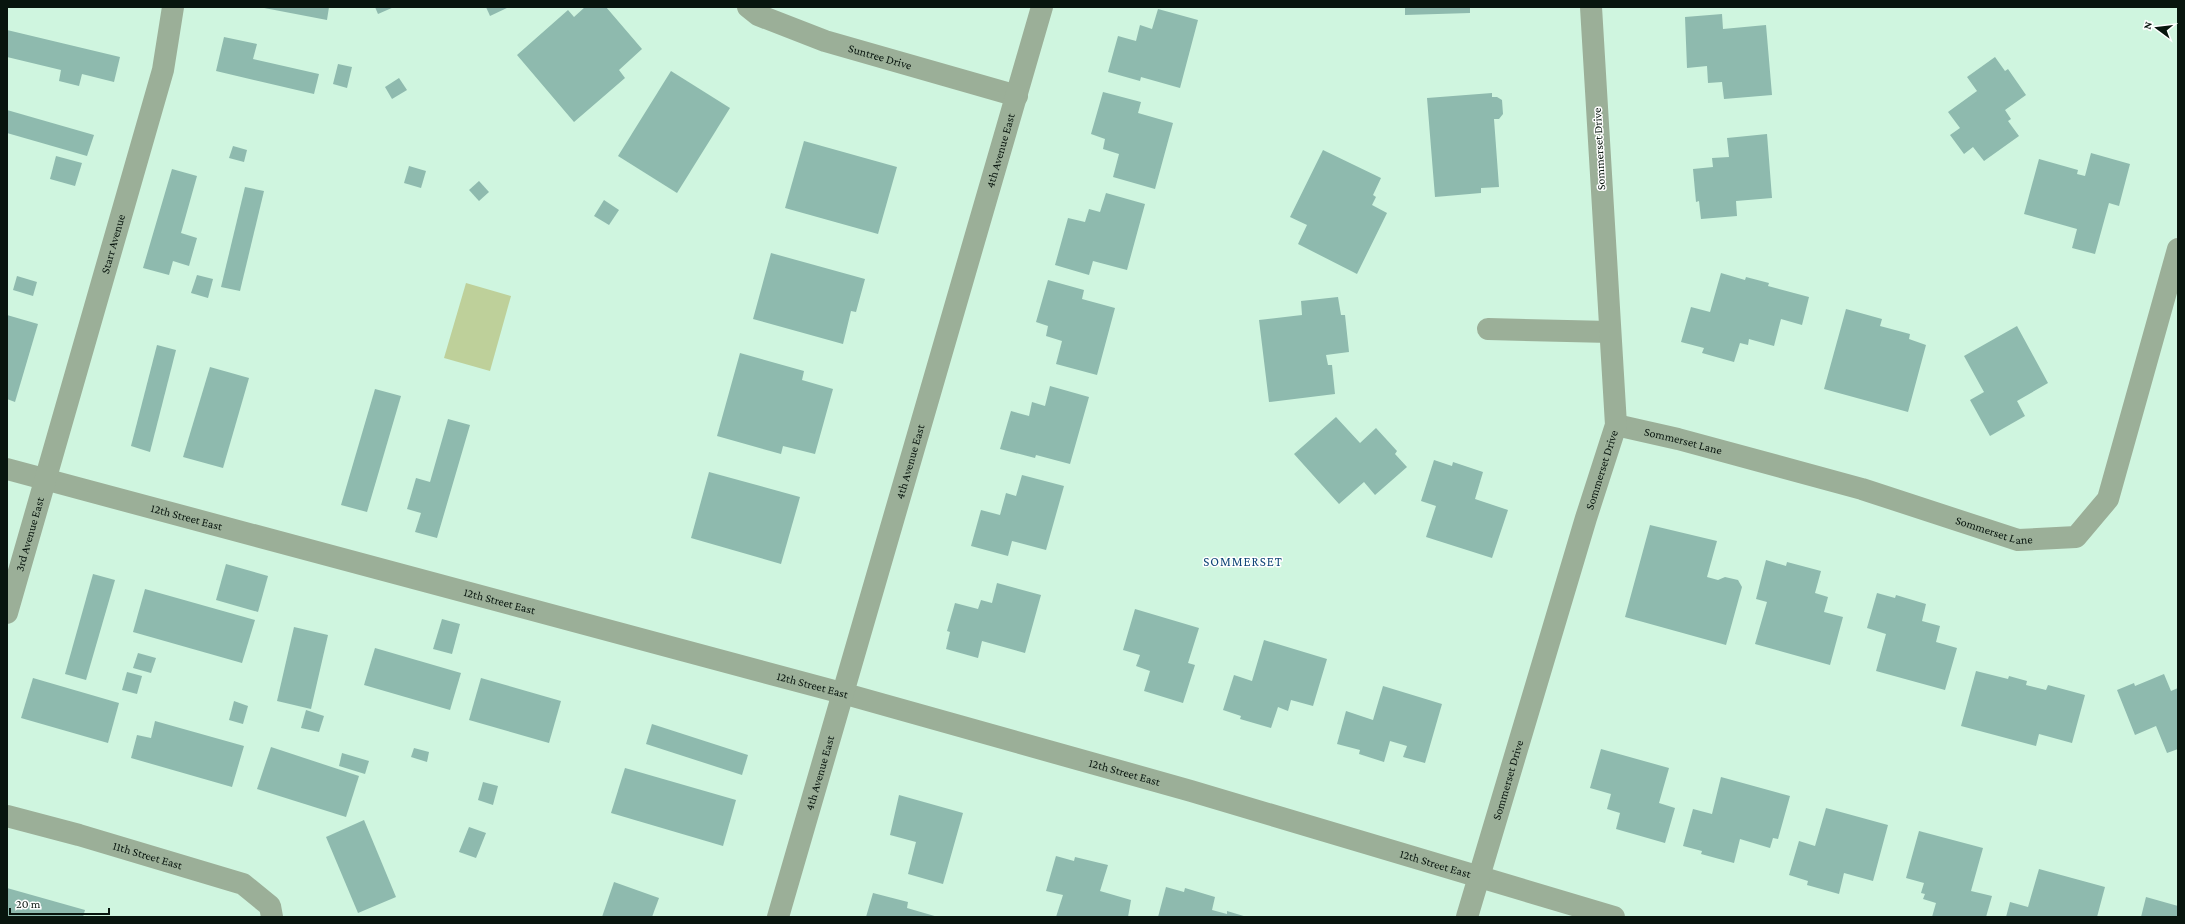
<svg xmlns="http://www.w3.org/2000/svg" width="2185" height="924" viewBox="0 0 2185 924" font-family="'Crimson Pro',serif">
  <rect width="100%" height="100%" fill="#cff5df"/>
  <path fill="#bed09a" d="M466 283 511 296 490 371 444 358Z"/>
  <g fill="#8ebaae">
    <path d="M259 7H329L327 20Z"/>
    <path d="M375 7H394L378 14Z"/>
    <path d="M486 7H509L490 16Z"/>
    <path d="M585 7H606L642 49 619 70 625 78 574 122 517 55 568 10 574 17Z"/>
    <path d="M1405 7H1470V13L1405 15Z"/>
    <path d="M1158 9 1198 20 1180 88 1141 77 1140 81 1108 72 1118 36 1136 41 1140 25 1152 29Z"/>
    <path d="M1722 14 1723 29 1766 25 1772 95 1724 99 1722 82 1708 83 1707 66 1687 68 1685 17Z"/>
    <path d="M7 30 120 57 114 82 82 74 79 86 59 81 61 70 7 57Z"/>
    <path d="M224 37 257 44 253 59 319 74 314 94 216 71Z"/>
    <path d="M1995 57 2005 71 2008 69 2026 95 2005 110 2011 119 2008 121 2019 136 1984 161 1973 147 1964 154 1950 135 1960 128 1948 112 1977 91 1967 77Z"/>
    <path d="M338 64 352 67 347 88 333 84Z"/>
    <path d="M671 71 730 108 677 193 618 156Z"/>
    <path d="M399 78 407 90 392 99 385 87Z"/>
    <path d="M1103 92 1141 102 1138 113 1173 123 1155 189 1113 177 1119 154 1103 149 1105 139 1091 134Z"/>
    <path d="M1492 93V97H1497L1502 100 1503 114 1499 119H1494L1499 187 1481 188V193L1435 197 1427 98Z"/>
    <path d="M7 110 94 135 87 156 7 133Z"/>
    <path d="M1767 134 1772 198 1736 201 1737 216 1701 219 1699 201 1696 202 1693 169 1713 167 1712 158 1729 157 1727 138Z"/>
    <path d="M804 141 897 167 878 234 785 208Z"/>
    <path d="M233 146 247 150 244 162 229 158Z"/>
    <path d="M1323 150 1381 178 1373 195 1376 197 1372 205 1387 213 1357 274 1298 244 1307 225 1290 217Z"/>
    <path d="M2091 153 2130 164 2119 206 2109 203 2095 254 2072 248 2077 229 2024 214 2039 159 2078 170 2077 174 2085 176Z"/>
    <path d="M56 156 82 163 75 186 50 179Z"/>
    <path d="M409 166 426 171 421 188 404 183Z"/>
    <path d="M172 169 197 176 181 233 197 238 189 266 173 261 169 275 143 268Z"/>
    <path d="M479 181 489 192 479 201 469 190Z"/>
    <path d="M245 187 264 191 240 291 221 287Z"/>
    <path d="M1106 193 1145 204 1127 270 1093 261 1089 275 1055 265 1068 218 1085 222 1089 209 1100 212Z"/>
    <path d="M604 200 619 210 609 225 594 216Z"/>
    <path d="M771 253 865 279 856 312 851 311 843 344 753 319Z"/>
    <path d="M1721 273 1745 280 1746 277 1769 283 1768 286 1809 297 1802 325 1781 319 1774 346 1749 339 1748 345 1740 343 1734 362 1702 353 1704 348 1681 342 1691 307 1710 312Z"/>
    <path d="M197 275 213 279 208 298 191 293Z"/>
    <path d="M17 276 37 282 33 296 13 290Z"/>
    <path d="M1048 280 1084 290 1082 299 1115 308 1097 375 1056 364 1062 341 1046 336 1048 326 1036 322Z"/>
    <path d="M1338 297 1341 315H1345L1349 352 1326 355 1328 365H1332L1335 394 1269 402 1259 320 1302 315 1301 301Z"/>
    <path d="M1846 309 1882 319 1880 326 1910 334 1909 339 1926 345 1908 412 1824 389Z"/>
    <path d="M7 315 38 324 15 402 7 399Z"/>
    <path d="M2017 326 2048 383 2017 401 2025 416 1990 436 1970 400 1984 392 1964 356Z"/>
    <path d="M157 345 176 350 150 452 131 446Z"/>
    <path d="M740 353 804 371 802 380 833 389 815 454 783 446 781 454 717 436Z"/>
    <path d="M210 367 249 378 223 468 183 457Z"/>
    <path d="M1050 386 1089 397 1070 464 1036 455 1035 458 1000 449 1011 411 1029 416 1032 402 1045 406Z"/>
    <path d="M375 389 401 396 367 512 341 505Z"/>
    <path d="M1336 417 1360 443 1376 428 1397 451 1395 454 1407 467 1375 495 1364 482 1339 504 1294 454Z"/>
    <path d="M448 419 470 425 437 538 415 532 421 513 407 509 416 478 430 482Z"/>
    <path d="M1434 460 1452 466 1453 462 1483 472 1475 499 1508 510 1492 558 1426 537 1436 506 1421 501Z"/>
    <path d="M709 472 800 497 781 564 691 538Z"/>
    <path d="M1022 475 1064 486 1046 550 1012 541 1008 556 971 546 981 510 1000 515 1006 493 1016 496Z"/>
    <path d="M1650 525 1717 541 1707 577 1718 580 1725 577 1738 580 1742 587 1726 645 1625 617Z"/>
    <path d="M1766 560 1786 566 1787 562 1821 571 1815 593 1828 597 1824 612 1843 617 1830 665 1755 644 1767 602 1756 599Z"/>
    <path d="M226 564 268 576 258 612 216 600Z"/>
    <path d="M93 574 115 580 86 680 65 674Z"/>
    <path d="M997 583 1041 595 1025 653 982 641 978 658 946 649 950 632 947 631 955 603 978 609 981 600 992 603Z"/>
    <path d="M145 589 255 620 242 663 133 632Z"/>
    <path d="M1877 593 1895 598 1896 595 1926 604 1922 621 1940 626 1936 642 1957 648 1945 690 1876 671 1886 634 1867 628Z"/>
    <path d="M1135 609 1199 628 1188 663 1195 665 1183 703 1144 691 1150 671 1136 666 1140 655 1123 650Z"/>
    <path d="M442 619 460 624 452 654 433 649Z"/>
    <path d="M294 627 328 635 311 709 277 701Z"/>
    <path d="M1264 640 1327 659 1313 706 1291 700 1288 711 1278 707 1271 728 1240 719 1241 716 1223 710 1234 675 1252 681Z"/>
    <path d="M375 648 461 673 450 710 364 685Z"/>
    <path d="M138 653 156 658 151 673 133 668Z"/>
    <path d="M1976 671 2008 679 2009 676 2027 681 2026 685 2046 690 2048 685 2085 695 2072 743 2039 734 2036 746 1961 726Z"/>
    <path d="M127 672 142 676 137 694 122 690Z"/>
    <path d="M2164 674 2171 691 2178 688V749L2167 753 2156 726 2135 735 2117 690 2134 683 2135 686Z"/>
    <path d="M33 678 119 703 108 743 21 718Z"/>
    <path d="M481 678 561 701 549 743 469 720Z"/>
    <path d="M1383 686 1442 704 1425 763 1403 757 1407 746 1390 741 1384 762 1359 754 1360 750 1337 744 1346 711 1373 720Z"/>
    <path d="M234 701 248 706 243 724 229 720Z"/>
    <path d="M306 710 324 716 319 732 301 728Z"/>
    <path d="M155 721 244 746 232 787 131 758 137 735 151 738Z"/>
    <path d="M652 724 748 755 742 775 646 744Z"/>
    <path d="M271 747 359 776 346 817 257 789Z"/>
    <path d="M414 748 429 752 427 762 411 757Z"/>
    <path d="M1601 749 1669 768 1659 803 1675 808 1665 843 1616 829 1620 813 1607 809 1611 794 1590 788Z"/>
    <path d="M342 753 369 761 365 774 339 766Z"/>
    <path d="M625 768 736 800 723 846 611 813Z"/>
    <path d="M1721 777 1790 796 1778 839 1773 838 1770 848 1740 839 1734 863 1701 854 1702 851 1683 846 1693 809 1712 814Z"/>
    <path d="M483 782 498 786 493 805 478 800Z"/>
    <path d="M899 795 963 813 943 884 908 874 916 842 890 835Z"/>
    <path d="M1826 808 1888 825 1873 881 1844 873 1839 894 1807 885 1808 881 1789 875 1799 841 1815 846Z"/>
    <path d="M364 820 396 897 358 913 326 837Z"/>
    <path d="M469 827 486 833 476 858 459 852Z"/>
    <path d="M1919 831 1983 848 1971 891 1992 896 1986 917H1932L1936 903 1923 899 1925 894 1921 893 1924 883 1906 878Z"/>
    <path d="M1056 856 1074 861 1075 857 1108 865 1100 891 1131 900 1128 917H1056L1063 895 1046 891Z"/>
    <path d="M2039 869 2105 887 2097 917H2006L2010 902 2028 907Z"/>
    <path d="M614 882 659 898 652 917H602Z"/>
    <path d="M1166 887 1184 892 1185 888 1215 897 1212 910 1227 914V911L1247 917H1158Z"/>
    <path d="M7 888 85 910 83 917H7Z"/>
    <path d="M873 893 908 902 907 908 938 917H866Z"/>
    <path d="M2146 897 2178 906V917H2141Z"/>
  </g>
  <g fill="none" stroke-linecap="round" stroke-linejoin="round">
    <g stroke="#9baf98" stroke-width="22">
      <path id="s1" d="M748 7 758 15 825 41 1017 96"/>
      <path d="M1488 329 1610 332"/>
      <path id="s2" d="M1616 425 1678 439 1862 489 2018 540 2076 537 2108 499 2178 249"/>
      <path id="s3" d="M7 469 842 693 1191 791 1614 917"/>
      <path id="s4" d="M7 613 163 70 173 7"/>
      <path id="s5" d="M7 816 79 835 243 884 270 906 272 917"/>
      <path id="s6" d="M778 917 1042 7"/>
      <path id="s7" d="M1467 917 1586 518 1616 425 1591 7"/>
    </g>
  </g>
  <g text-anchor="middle" stroke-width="3" stroke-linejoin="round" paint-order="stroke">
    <g font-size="12" fill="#08150e" stroke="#fff">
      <text dy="4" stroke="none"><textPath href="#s1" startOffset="142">Suntree Drive</textPath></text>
      <text transform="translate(1599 149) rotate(-93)" y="4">Sommerset Drive</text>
      <text dy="4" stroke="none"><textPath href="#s6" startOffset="798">4th Avenue East</textPath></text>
      <text dy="4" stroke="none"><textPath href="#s4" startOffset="384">Starr Avenue</textPath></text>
      <text dy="4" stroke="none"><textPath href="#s2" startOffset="69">Sommerset Lane</textPath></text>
      <text dy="4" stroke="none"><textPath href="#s6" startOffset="474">4th Avenue East</textPath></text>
      <text dy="4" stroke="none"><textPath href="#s7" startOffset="467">Sommerset Drive</textPath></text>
      <text dy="4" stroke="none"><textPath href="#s3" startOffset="186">12th Street East</textPath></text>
      <text dy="4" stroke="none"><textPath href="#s2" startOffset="393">Sommerset Lane</textPath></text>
      <text dy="4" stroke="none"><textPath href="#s4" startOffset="82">3rd Avenue East</textPath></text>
      <text dy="4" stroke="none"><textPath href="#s3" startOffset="510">12th Street East</textPath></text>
      <text dy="4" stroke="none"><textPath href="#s3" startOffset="834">12th Street East</textPath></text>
      <text dy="4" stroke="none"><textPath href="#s3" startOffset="1158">12th Street East</textPath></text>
      <text dy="4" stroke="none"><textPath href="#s6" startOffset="150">4th Avenue East</textPath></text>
      <text dy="4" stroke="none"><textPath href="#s7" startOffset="143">Sommerset Drive</textPath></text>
      <text dy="4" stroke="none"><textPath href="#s5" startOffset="146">11th Street East</textPath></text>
      <text dy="4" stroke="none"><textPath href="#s3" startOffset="1482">12th Street East</textPath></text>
    </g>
    <g font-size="13" letter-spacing="1" fill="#114778" stroke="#fff">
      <text x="1243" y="566">SOMMERSET</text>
    </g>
  </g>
  <rect width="2185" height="924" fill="none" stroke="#08150e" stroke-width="16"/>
  <g transform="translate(2157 28) rotate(285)" stroke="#ffffff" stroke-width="3" paint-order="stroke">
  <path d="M0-3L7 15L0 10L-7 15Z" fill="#08150e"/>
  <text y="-6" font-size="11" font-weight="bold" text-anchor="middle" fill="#08150e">N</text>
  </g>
  <path d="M10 908v6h99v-6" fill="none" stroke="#08150e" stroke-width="2"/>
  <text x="16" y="908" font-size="12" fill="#08150e" stroke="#ffffff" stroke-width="3" paint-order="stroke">20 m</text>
</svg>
